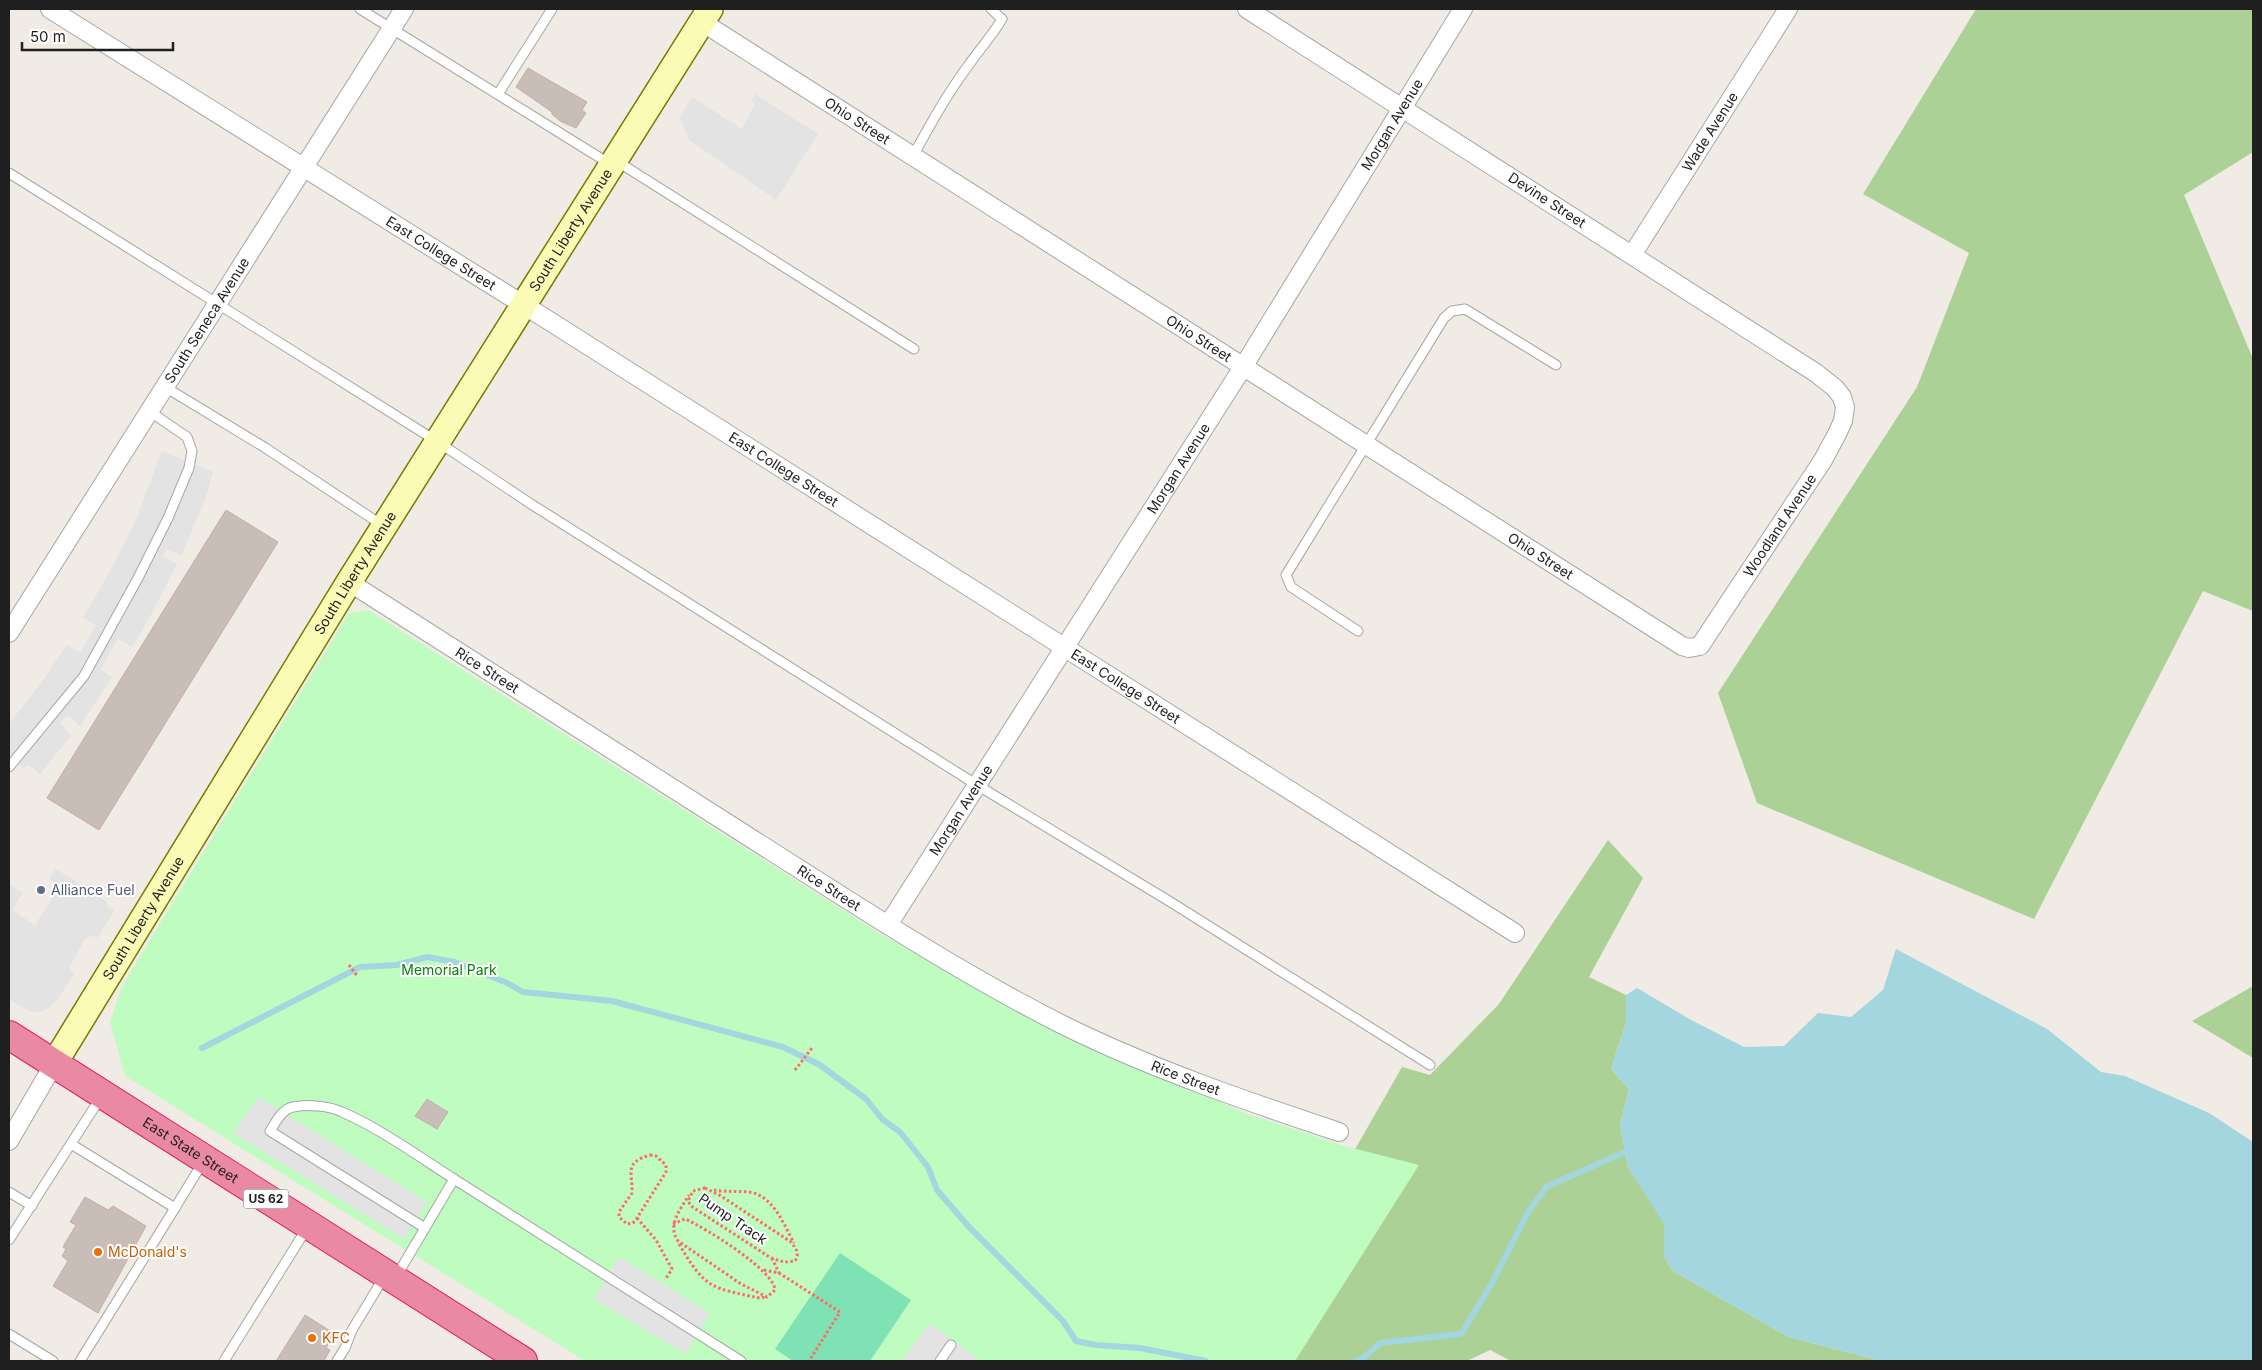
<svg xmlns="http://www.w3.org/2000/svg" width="2262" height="1370" viewBox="0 0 2262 1370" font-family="Inter,sans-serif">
  <rect width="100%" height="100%" fill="#f0ebe4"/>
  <g fill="#acd197">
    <path d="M1976 9H2253V152L2184 195 2253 359V611L2203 591 2034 919 1757 803 1718 693 1917 387 1969 253 1863 194Z"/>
    <path d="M1608 840 1643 878 1589 977 1626 995V1023L1611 1069 1629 1089 1620 1125 1628 1167 1665 1224 1664 1257 1673 1271 1789 1337 1882 1361H1511L1490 1350 1469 1360 1460 1361H1074L1341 1174 1402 1067 1430 1075 1499 1004Z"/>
    <path d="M2253 986V1058L2192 1021Z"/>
  </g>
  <path fill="#bffcc0" d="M368 610 879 933 1045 1025 1245 1113 1341 1145 1419 1165 1295 1361H585L125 1076 110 1022 122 986 349 613Z"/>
  <path fill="#7fe2b5" d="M840 1253 911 1300 870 1361H793L775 1349Z"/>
  <g fill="#e3e3e3">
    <path d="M755 94 818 134 776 200 688 139 680 117 692 97 742 129 755 104 751 102Z"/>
    <path d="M162 451 213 472 206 496 182 555 166 549 163 557 177 564 146 624 132 647 118 639 100 669 112 677 80 726 69 716 65 717 61 723 71 736 40 774 29 765 24 768 9 758V724L40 684 67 645 80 653 96 626 83 617 103 584 133 527Z"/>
    <path d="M56 869 106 901 109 907 115 910 97 938 91 935 85 939 69 968 74 975 55 1002 47 1009 40 1012H31L9 999V885L23 893 12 910 35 925 60 886 49 879Z"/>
    <path d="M258 1097 427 1202 404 1239 233 1133Z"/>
    <path d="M619 1257 710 1313 685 1354 594 1299Z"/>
    <path d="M929 1323 980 1360 978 1361H902Z"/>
  </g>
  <path fill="#a3d6df" d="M1896 949 2047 1029 2101 1072 2125 1076 2209 1113 2253 1142V1361H1882L1789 1337 1673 1271 1664 1257V1224L1628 1167 1620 1125 1629 1089 1611 1069 1626 1023V995L1637 988 1693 1021 1744 1047 1784 1046 1818 1013 1851 1017 1883 990Z"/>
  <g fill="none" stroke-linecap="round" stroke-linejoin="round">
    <g stroke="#a3d6df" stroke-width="6">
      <path d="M202 1048 360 967 397 965 427 957 455 962 505 982 523 992 612 1001 783 1047 820 1065 866 1099 882 1119 900 1132 928 1167 937 1190 969 1227 1063 1321 1076 1341 1096 1345 1140 1348 1206 1361"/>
      <path d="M1355 1361 1361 1360 1380 1343 1461 1334 1491 1285 1527 1214 1546 1187 1625 1152 1634 1154"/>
    </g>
  </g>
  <g fill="#c8bdb7" stroke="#c2b0a6">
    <path d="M528 68 587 102 582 110 586 113 576 128 560 121 552 114V112L516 87Z"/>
    <path d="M226 510 278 542 99 830 47 798Z"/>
    <path d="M427 1099 448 1112 437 1129 415 1116Z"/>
    <path d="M85 1197 108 1210 113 1206 146 1226 98 1313 53 1286 68 1261 62 1256 66 1249 63 1247 76 1225 70 1222Z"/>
    <path d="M305 1315 335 1334 326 1348 330 1350 324 1361H276Z"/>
  </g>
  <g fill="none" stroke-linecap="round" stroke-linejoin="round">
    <g stroke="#a6a6a6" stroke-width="11">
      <g id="lane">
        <path d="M360 9 610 164"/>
        <path d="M498 94 552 9"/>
        <path d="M913 156C930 125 947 94 968 66 979 50 992 36 1002 19L991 9"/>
        <path d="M615 160 914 349"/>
        <path d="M9 173 438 442 531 504 977 785 1169 901 1430 1065"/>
        <path d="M165 387 264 447 382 525"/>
        <path d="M1358 631 1291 587 1286 575 1444 318 1452 311 1465 309 1556 365"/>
        <path d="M9 767 84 676 138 578 168 518 189 468 192 451 187 437 149 411"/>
        <path d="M71 1144 175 1208 80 1361"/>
        <path d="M9 1192 32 1206"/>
        <path d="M175 1208 203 1162"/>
        <path d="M425 1228 270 1131C276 1122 282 1109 293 1107 307 1104 330 1106 342 1112 381 1129 418 1156 454 1179"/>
        <path d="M9 1240 101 1097"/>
        <path d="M396 1277 454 1179 741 1361"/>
        <path d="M9 1334 53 1361"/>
        <path d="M224 1361 307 1228"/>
        <path d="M337 1361 345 1348 352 1330 384 1277"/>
        <path d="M940 1361 951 1345"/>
      </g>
    </g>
    <g stroke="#a6a6a6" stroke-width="20">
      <g id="street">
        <path id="s1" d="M50 9 551 322 1515 933"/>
        <path id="s2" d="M702 22 1682 646 1689 648 1700 646 1823 460 1837 434 1843 421 1845 407 1842 397 1835 388 1816 373 1247 9"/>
        <path id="s3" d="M1632 255 1788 9"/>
        <path id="s4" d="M349 582C482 667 616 752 749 837 853 903 957 972 1067 1027 1155 1070 1246 1101 1339 1132"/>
        <path id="s5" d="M9 633 404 9"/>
        <path id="s6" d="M888 925 1243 367 1463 9"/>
        <path d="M9 1141 54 1064"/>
      </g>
    </g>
    <g stroke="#767b00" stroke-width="28">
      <g id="secondary">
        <path id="s7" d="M54 1064 349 582 710 9"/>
      </g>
    </g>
    <g stroke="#e21d6e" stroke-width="30">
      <g id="highway">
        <path id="s8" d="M9 1035 523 1361"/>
      </g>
    </g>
    <g stroke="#ff6b66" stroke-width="3" stroke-dasharray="2.5 2.5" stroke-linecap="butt">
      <path d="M349 965 358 977"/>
      <path d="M795 1070 812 1048"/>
      <path d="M650 1155 656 1156 666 1165V1172L637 1218 633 1223 627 1224 619 1217V1212L632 1193C633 1173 623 1163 650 1155Z"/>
      <path d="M705 1188 721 1196 791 1242C796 1249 800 1253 795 1261L784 1262 771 1258 691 1206 688 1201 693 1191Z"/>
      <path d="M714 1190C725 1192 737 1191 749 1192 773 1195 784 1225 794 1243"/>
      <path d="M637 1218 656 1240 672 1269 665 1280"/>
      <path d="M673 1224 685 1219C704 1227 774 1270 775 1290L767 1297 741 1284 678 1241C667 1225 680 1210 689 1195"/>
      <path d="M679 1244C705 1288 710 1288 760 1298L765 1297"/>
      <path d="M772 1258 779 1273"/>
      <path d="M764 1270 779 1273 840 1312 809 1361"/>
    </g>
    <use href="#lane" stroke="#fff" stroke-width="9"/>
    <use href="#street" stroke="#fff" stroke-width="18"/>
    <use href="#secondary" stroke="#fcfbb6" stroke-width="25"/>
    <use href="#highway" stroke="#ea89a2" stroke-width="28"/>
  </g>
  <circle fill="#5c6f8a" stroke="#fff" stroke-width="2" cx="41" cy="890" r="5"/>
  <g fill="#e8710a" stroke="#fff" stroke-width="2">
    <circle cx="98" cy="1252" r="5"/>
    <circle cx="312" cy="1338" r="5"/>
  </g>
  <g text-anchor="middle" stroke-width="4" stroke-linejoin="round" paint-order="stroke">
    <rect fill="#fff" stroke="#626262" stroke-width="1" x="243.5" y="1189.5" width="45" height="19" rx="4"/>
    <g font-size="12" font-weight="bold" fill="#1f1f1f">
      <text x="266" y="1203">US 62</text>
    </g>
    <g font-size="14" fill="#1f1f1f" stroke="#fff">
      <text dy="5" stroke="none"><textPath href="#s2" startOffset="184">Ohio Street</textPath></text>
      <text dy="5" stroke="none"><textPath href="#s6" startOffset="946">Morgan Avenue</textPath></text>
      <text dy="5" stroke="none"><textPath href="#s3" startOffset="146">Wade Avenue</textPath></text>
      <text transform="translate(1547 200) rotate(33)" y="5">Devine Street</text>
      <text dy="5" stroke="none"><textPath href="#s7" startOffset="981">South Liberty Avenue</textPath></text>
      <text dy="5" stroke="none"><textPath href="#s1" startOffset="461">East College Street</textPath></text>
      <text dy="5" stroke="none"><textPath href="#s5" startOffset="370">South Seneca Avenue</textPath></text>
      <text dy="5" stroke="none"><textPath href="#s2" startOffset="589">Ohio Street</textPath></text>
      <text dy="5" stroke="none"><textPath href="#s6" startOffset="541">Morgan Avenue</textPath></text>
      <text dy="5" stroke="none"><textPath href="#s1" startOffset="866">East College Street</textPath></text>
      <text dy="5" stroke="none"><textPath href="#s2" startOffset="1325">Woodland Avenue</textPath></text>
      <text dy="5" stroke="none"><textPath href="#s2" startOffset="994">Ohio Street</textPath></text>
      <text dy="5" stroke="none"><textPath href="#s7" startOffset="576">South Liberty Avenue</textPath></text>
      <text dy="5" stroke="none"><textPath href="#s4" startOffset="164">Rice Street</textPath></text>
      <text dy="5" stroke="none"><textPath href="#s1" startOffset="1271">East College Street</textPath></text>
      <text dy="5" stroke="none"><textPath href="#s6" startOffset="136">Morgan Avenue</textPath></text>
      <text dy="5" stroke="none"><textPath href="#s4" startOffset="569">Rice Street</textPath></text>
      <text dy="5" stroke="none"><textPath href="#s7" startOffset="171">South Liberty Avenue</textPath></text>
      <text dy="5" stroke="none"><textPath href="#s4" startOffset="974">Rice Street</textPath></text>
      <text dy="5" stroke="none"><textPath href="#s8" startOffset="215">East State Street</textPath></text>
      <text transform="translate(733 1219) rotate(34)" y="5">Pump Track</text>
    </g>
    <g font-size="14" fill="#4e5e75" stroke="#fff" text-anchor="start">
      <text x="51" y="895">Alliance Fuel</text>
    </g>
    <g font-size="14" fill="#078209" stroke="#fff">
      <text x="449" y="975">Memorial Park</text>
    </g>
    <g font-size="14" fill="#c56008" stroke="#fff" text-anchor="start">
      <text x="108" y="1257">McDonald's</text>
      <text x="322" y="1343">KFC</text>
    </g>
  </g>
  <rect width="2262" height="1370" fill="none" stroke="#1f1f1f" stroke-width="20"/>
  <path d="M22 42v8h151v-8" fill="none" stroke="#1f1f1f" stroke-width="2.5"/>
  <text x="30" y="42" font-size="15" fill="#1f1f1f" stroke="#ffffff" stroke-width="4" paint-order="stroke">50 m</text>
</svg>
